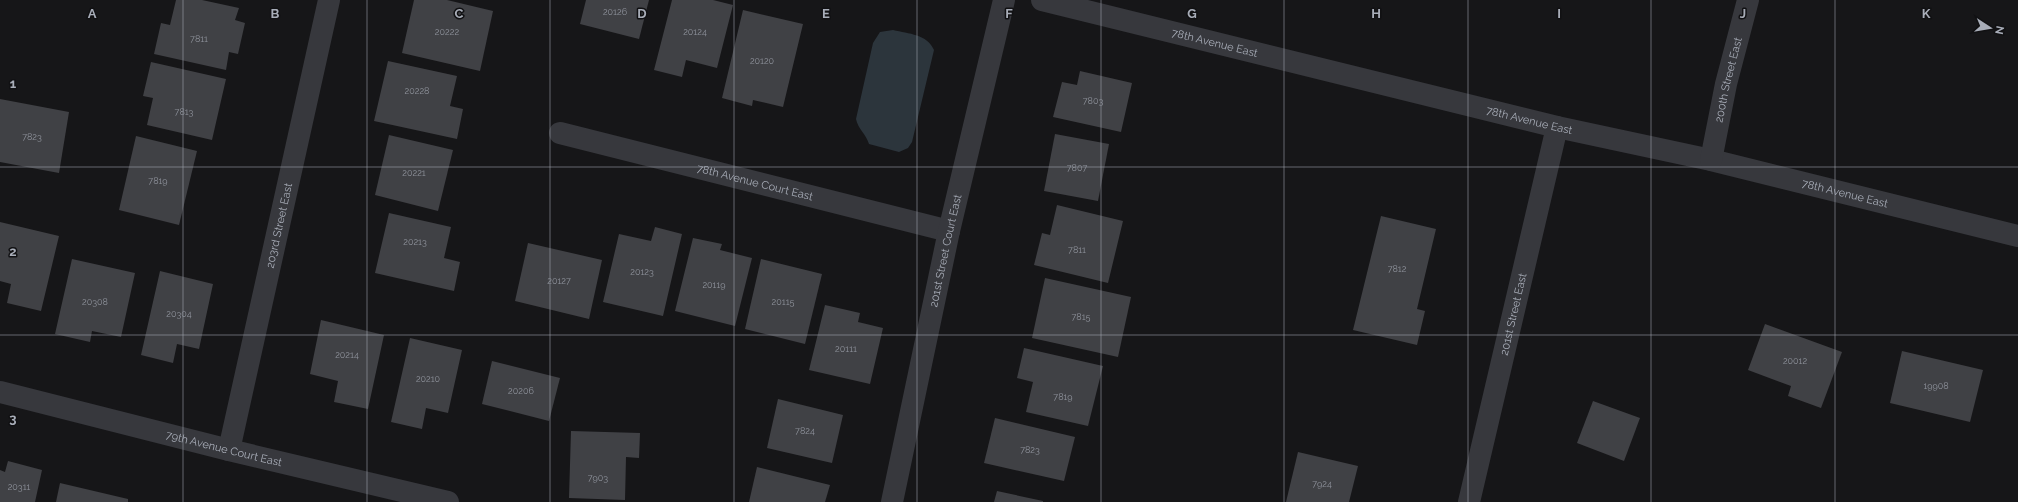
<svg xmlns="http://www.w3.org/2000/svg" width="2018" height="502" viewBox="0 0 2018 502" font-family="Raleway,sans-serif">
  <rect width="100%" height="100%" fill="#161618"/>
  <path fill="#2c353c" d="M893 30C909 34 927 34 934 50L912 142 908 148 899 152 869 144C866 134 858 129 856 119L873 43 880 32Z"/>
  <g fill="#404145">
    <path d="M176 0H202L239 8 235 20 245 23 238 54 229 52 226 70 154 54 161 23 170 25Z"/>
    <path d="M414 0H447L493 11 480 71 402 53Z"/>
    <path d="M586 0H649L639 39 580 24Z"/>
    <path d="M672 0H713L733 5 717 68 686 60 682 77 654 70Z"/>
    <path d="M743 10 803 24 783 107 753 100 752 106 722 98Z"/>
    <path d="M388 61 457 76 450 106 463 109 457 139 374 121Z"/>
    <path d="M151 62 226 79 212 140 147 125 153 98 143 96Z"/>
    <path d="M1080 71 1132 83 1121 132 1053 117 1062 82 1077 85Z"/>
    <path d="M0 99 69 112 59 173 0 162Z"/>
    <path d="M1055 134 1109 144 1098 201 1044 191Z"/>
    <path d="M389 135 453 150 438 211 375 195Z"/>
    <path d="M136 136 197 151 179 225 119 210Z"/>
    <path d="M1057 205 1123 221 1108 283 1034 265 1042 233 1050 235Z"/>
    <path d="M389 213 451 227 444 258 460 262 454 291 375 273Z"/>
    <path d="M1381 216 1436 229 1417 309 1425 311 1417 345 1353 330Z"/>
    <path d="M0 222 59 236 41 311 7 303 11 284 0 281Z"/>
    <path d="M655 227 682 234 663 316 603 302 619 234 651 241Z"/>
    <path d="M693 238 722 244 720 250 752 258 735 326 675 311Z"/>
    <path d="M528 243 602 260 589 319 515 301Z"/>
    <path d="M72 259 135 273 121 337 92 331 90 342 55 334Z"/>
    <path d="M761 259 822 274 805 344 745 329Z"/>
    <path d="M160 271 213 284 199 349 177 344 173 363 141 355Z"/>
    <path d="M1045 278 1131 297 1118 357 1032 338Z"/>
    <path d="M825 305 860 313 858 322 883 328 870 384 809 370Z"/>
    <path d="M321 320 384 335 368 409 334 402 338 381 310 374Z"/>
    <path d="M1765 324 1842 352 1821 408 1788 396 1791 386 1748 370Z"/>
    <path d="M410 338 462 350 448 413 426 408 422 429 391 422Z"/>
    <path d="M1024 348 1103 366 1088 426 1026 412 1033 382 1017 378Z"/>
    <path d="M1902 351 1983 370 1970 422 1890 403Z"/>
    <path d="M492 361 560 378 549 421 482 404Z"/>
    <path d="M778 399 843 415 832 463 767 448Z"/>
    <path d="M1593 401 1640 418 1624 461 1577 443Z"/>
    <path d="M995 418 1075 437 1064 481 984 463Z"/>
    <path d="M571 431 640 433 639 458 626 457 625 500 569 498Z"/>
    <path d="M1298 452 1358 466 1349 502H1286Z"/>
    <path d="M8 461 42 470 35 502H0V470L5 472Z"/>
    <path d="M757 467 830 485 825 502H749Z"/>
    <path d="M60 483 128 499V502H56Z"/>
    <path d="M997 491 1043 501V502H994Z"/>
  </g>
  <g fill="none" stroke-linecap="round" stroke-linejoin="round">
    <g stroke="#37383d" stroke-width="22">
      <path id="s1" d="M1042 0 1557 127 1711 160 2018 236"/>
      <path id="s2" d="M560 133 949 231"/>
      <path id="s3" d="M1711 160 1726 84 1748 0"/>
      <path id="s4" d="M0 392 229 450 448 502"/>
      <path id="s5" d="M229 450 329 0"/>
      <path id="s6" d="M892 502 949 231 1004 0"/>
      <path id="s7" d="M1469 502 1557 127"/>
    </g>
  </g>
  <path fill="none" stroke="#a8adb8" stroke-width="1" stroke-opacity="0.55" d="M183 0V502M367 0V502M550 0V502M734 0V502M917 0V502M1101 0V502M1284 0V502M1468 0V502M1651 0V502M1835 0V502M0 167H2018M0 335H2018"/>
  <g text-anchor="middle" stroke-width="3" stroke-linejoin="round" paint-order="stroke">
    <g font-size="9" fill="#8e929b">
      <text x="615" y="15">20126</text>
      <text x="447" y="35">20222</text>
      <text x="695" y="35">20124</text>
      <text x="199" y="42">7811</text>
      <text x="762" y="64">20120</text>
      <text x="417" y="94">20228</text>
      <text x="1093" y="104">7803</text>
      <text x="184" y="115">7813</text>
      <text x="32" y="140">7823</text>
      <text x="1077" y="171">7807</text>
      <text x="414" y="176">20221</text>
      <text x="158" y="184">7819</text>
      <text x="415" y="245">20213</text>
      <text x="1077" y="253">7811</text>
      <text x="1397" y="272">7812</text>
      <text x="642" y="275">20123</text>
      <text x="559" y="284">20127</text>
      <text x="714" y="288">20119</text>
      <text x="95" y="305">20308</text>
      <text x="783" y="305">20115</text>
      <text x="179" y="317">20304</text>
      <text x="1081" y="320">7815</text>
      <text x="846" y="352">20111</text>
      <text x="347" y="358">20214</text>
      <text x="1795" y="364">20012</text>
      <text x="428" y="382">20210</text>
      <text x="1936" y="389">19908</text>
      <text x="521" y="394">20206</text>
      <text x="1063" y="400">7819</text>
      <text x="805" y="434">7824</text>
      <text x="1030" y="453">7823</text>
      <text x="598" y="481">7903</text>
      <text x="1322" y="487">7924</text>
      <text x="19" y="490">20311</text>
    </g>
    <g font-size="11" fill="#a8adb8" stroke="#111113">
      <text dy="4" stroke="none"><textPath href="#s1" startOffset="178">78th Avenue East</textPath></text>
      <text dy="4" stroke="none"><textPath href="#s3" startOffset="82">200th Street East</textPath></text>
      <text dy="4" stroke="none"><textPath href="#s1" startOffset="502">78th Avenue East</textPath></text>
      <text dy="4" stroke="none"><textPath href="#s2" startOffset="201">78th Avenue Court East</textPath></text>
      <text dy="4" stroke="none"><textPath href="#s1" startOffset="826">78th Avenue East</textPath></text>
      <text dy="4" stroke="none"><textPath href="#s5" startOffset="230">203rd Street East</textPath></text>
      <text dy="4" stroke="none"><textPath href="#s6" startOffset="257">201st Street Court East</textPath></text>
      <text dy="4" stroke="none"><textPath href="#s7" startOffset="193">201st Street East</textPath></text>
      <text dy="4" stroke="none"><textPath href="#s4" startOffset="231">79th Avenue Court East</textPath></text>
    </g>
  </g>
  <g font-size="13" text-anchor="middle" font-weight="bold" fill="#a8adb8" stroke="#111113" stroke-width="3" stroke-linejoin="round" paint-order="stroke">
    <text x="92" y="18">A</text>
    <text x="275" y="18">B</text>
    <text x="459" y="18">C</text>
    <text x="642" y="18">D</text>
    <text x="826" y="18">E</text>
    <text x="1009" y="18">F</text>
    <text x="1192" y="18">G</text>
    <text x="1376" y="18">H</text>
    <text x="1559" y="18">I</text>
    <text x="1743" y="18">J</text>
    <text x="1926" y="18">K</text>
    <text x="13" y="88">1</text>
    <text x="13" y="256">2</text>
    <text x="13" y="423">3</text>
  </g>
  <g transform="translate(1990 28) rotate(102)" stroke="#111113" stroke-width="3" paint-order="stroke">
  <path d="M0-3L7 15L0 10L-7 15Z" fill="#a8adb8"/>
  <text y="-6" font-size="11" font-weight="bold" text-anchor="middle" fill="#a8adb8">N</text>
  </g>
</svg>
